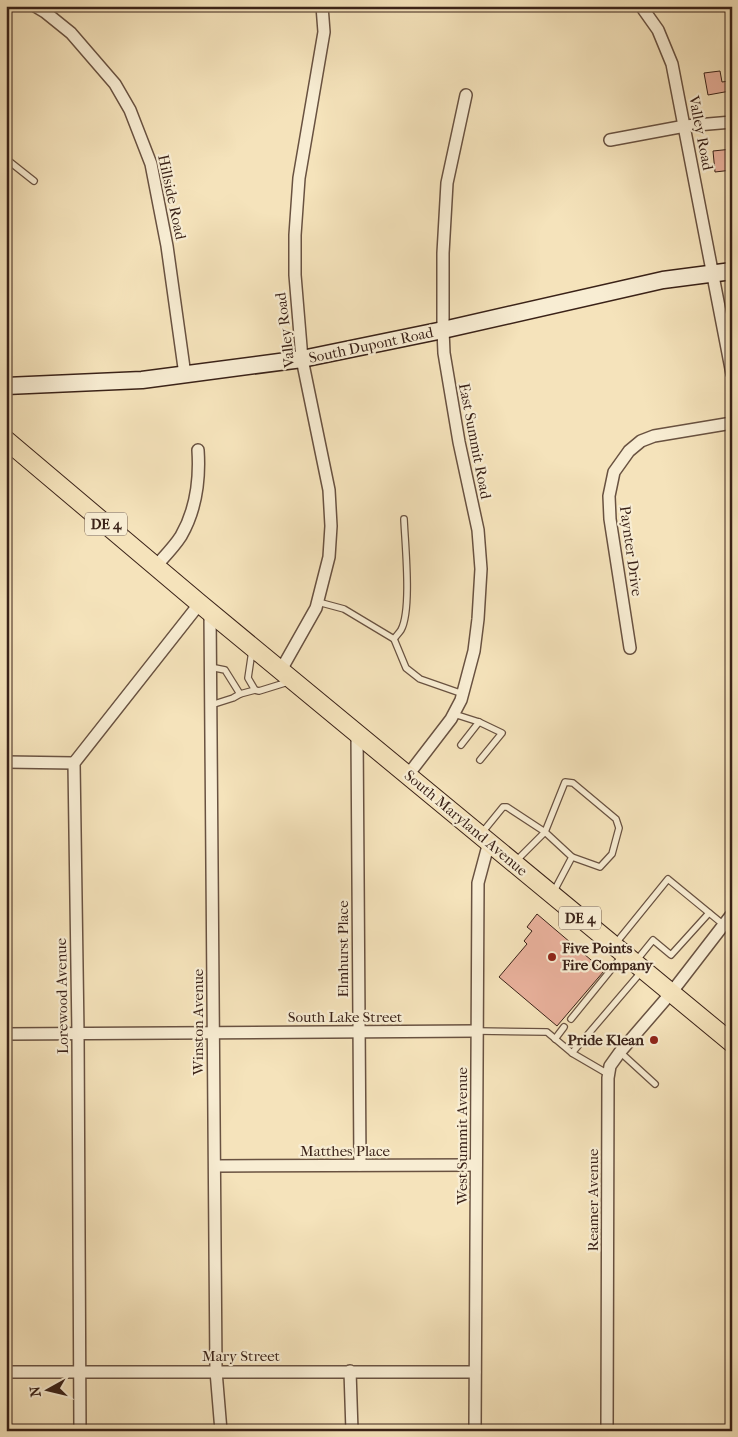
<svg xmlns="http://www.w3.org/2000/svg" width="738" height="1437" viewBox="0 0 738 1437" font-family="'IM FELL French Canon',serif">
  <rect width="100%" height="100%" fill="#f5e3bb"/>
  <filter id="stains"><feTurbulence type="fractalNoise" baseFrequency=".004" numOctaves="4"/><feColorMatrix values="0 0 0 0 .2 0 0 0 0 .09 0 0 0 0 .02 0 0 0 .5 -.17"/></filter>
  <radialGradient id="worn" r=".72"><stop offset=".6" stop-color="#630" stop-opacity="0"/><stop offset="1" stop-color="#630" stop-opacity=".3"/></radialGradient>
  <g fill="#e9b19c" stroke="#3a2218">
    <path d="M720 71 722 82 729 81 730 91 708 95 704 73Z"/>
    <path d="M732 149V170L715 172 713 151Z"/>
    <path d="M537 914 604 971 557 1026 499 977 527 944 524 941 532 931 527 927Z"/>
  </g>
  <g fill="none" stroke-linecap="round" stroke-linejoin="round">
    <g stroke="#695241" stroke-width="8">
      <g id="lane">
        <path d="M6 162H10L34 181"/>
        <path d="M318 602 344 609 394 639 406 668 420 679 463 694"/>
        <path d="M394 639C396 636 399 633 401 630 412 610 405 544 404 519"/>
        <path d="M252 651 248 678 255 690 259 691 288 682"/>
        <path d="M210 667 225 670 240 694 233 698 211 705"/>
        <path d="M240 694 255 690"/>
        <path d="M454 714 479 722 502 733 480 760"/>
        <path d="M461 745 479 722"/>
        <path d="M481 834 503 807H507L545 832 565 782 573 783 616 819 619 828 612 854 600 867 572 857"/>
        <path d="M515 862 545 832 572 857 553 893"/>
        <path d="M616 943 668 879 724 925"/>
        <path d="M636 961 653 940 671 955 709 913"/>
        <path d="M571 1019 623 955"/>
        <path d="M477 1031 547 1032 572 1053 608 1074"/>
        <path d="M555 1039 564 1027"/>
        <path d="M620 1052 655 1084"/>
        <path d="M572 1053 642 971"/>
      </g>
    </g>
    <g stroke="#695241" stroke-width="14">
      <g id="street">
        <path d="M35 6 45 12 71 33 115 84 130 110 151 164 167 246 185 375"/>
        <path d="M641 6 658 30 672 64 732 374"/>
        <path d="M610 140 685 126 732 122"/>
        <path d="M156 566C164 557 174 547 181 536 196 510 200 480 198 450"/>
        <path d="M210 612 216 1371 221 1431"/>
        <path d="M630 648 610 519 609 496 614 472 629 451 641 441 654 436 732 423"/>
        <path d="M281 670 316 608 329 557 331 526 329 490 302 359 295 275V235L299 178 324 32 322 6"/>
        <path d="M357 732 360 1165"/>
        <path d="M6 762 74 763"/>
        <path d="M408 775 451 719 461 700 474 651 478 619 481 569 478 530 459 442 444 353 443 330V253L447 183 466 95"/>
        <path d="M6 1034 477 1031"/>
        <path d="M215 1166 476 1165"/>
        <path d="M350 1371 352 1431"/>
        <path d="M6 1372H475"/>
        <path d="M80 1431 78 1034 74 763 200 603"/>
        <path d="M475 1431 478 883 489 842"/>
        <path d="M607 1431 608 1078 610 1066 620 1052 671 993 732 914"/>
      </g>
    </g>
    <g stroke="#3a2218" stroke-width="19">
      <path id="secondary" d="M6 386 142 380 302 359 443 330 663 280 732 271"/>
    </g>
    <g stroke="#3a2218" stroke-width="20">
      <path id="primary" d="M6 440 199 603 732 1043"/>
    </g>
    <use href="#lane" stroke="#f8edd3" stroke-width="5.5"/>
    <use href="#street" stroke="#f8edd3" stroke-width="11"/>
    <use href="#secondary" stroke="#f8edd3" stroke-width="16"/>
    <use href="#primary" stroke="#f5e3bb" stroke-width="18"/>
  </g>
  <g fill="#8f2418" stroke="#f8edd3" stroke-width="2">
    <circle cx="552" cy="957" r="5"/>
    <circle cx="654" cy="1040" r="5"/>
  </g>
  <g text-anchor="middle" stroke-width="4.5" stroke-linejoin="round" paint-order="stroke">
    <g fill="#f8edd3" stroke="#735f50" stroke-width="1">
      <rect x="85" y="512.5" width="42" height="23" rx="4"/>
      <rect x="559" y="906.5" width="42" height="23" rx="4"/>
    </g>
    <g font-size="14" font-weight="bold" fill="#3a2218">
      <text x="106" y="529">DE 4</text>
      <text x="580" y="923">DE 4</text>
    </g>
    <g font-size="15" fill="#3a2218" stroke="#f8edd3">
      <text transform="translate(701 133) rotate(79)" y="5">Valley Road</text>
      <text transform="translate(172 197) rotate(78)" y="5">Hillside Road</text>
      <text transform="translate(285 330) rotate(-97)" y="5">Valley Road</text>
      <text transform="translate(371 345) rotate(-12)" y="5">South Dupont Road</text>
      <text transform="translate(475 441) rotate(79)" y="5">East Summit Road</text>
      <text transform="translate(631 551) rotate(82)" y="5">Paynter Drive</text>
      <text transform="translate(466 823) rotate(40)" y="5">South Maryland Avenue</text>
      <text transform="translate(343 949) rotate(-90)" y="5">Elmhurst Place</text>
      <text transform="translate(62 996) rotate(-91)" y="5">Lorewood Avenue</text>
      <text x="345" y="1022">South Lake Street</text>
      <text transform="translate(198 1022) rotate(-90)" y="5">Winston Avenue</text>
      <text transform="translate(462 1136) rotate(-90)" y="5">West Summit Avenue</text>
      <text x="345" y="1156">Matthes Place</text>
      <text transform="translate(593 1200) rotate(-90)" y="5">Reamer Avenue</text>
      <text x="241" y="1361">Mary Street</text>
    </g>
    <g font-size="15" font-weight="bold" fill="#3a2218" stroke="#f8edd3" text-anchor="start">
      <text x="562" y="953">Five Points<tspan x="562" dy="17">Fire Company</tspan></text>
      <text x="644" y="1045" text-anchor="end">Pride Klean</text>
    </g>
  </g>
  <rect width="738" height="1437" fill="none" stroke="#f5e3bb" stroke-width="25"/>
  <rect x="8" y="8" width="723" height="1422" fill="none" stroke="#3a2218" stroke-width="2.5"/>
  <rect x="12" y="12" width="713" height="1412" fill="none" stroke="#3a2218"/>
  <g transform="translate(48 1390) rotate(262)" stroke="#f8edd3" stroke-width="4" paint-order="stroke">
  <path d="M0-4L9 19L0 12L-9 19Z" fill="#3a2218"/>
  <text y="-8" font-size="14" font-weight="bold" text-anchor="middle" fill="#3a2218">N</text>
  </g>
  <rect width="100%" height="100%" filter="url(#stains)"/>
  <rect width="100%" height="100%" fill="url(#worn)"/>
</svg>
